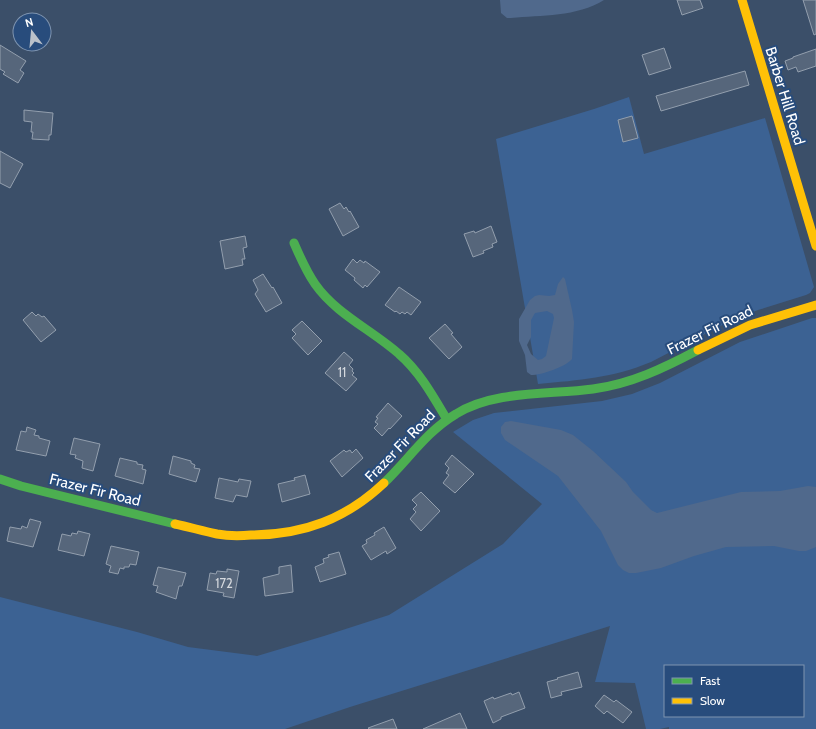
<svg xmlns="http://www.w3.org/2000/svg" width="816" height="729" viewBox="0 0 816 729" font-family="Cabin,sans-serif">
  <rect width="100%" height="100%" fill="#3b4f69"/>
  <g fill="#3c6293" fill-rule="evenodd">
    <path d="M629 97 644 154 765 118 814 287 810 293 806 295 758 310 730 321 651 362C612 378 580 380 538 384L496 139 594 109Z"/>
    <path d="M812 318H816V729H669V727L660 729H646L635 683 595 682 610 626 350 707 285 729H0V597L137 632 188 647 257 656 324 636 389 615 503 544 542 504 453 432 473 420 494 413 602 401 632 394 660 383 740 342ZM665 666H803V716H665Z"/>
  </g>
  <g fill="#50698c" fill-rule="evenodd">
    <path d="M500 0H604C577 17 541 15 511 18H507L501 13Z"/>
    <path d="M563 277 565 279 572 310 574 322 572 359C565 367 542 375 531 375L527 372 525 355 519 341V319L530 300 535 296 539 295 549 296 555 295 558 284ZM547 311 553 314 554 318 546 356 542 359 538 360 531 354 527 345 531 337V320L535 313Z"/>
    <path d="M511 421 561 430 573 435 593 451 626 482 633 492 651 510 657 513 741 492 780 491 808 486 816 487V547L806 551H799L774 546 726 547 694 556 661 568 636 573H629L623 570 618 565 601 531 558 476 505 440 501 433V427L505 422Z"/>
  </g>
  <g fill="#56667b" stroke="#939fae">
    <path d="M677 0H700L703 8 682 15Z"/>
    <path d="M803 0H816V34L814 35Z"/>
    <path d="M0 45 26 61 20 70 24 73 18 83 3 74 5 72 0 69Z"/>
    <path d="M664 48 671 68 649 75 642 55Z"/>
    <path d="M816 49V66L798 72 796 67 788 70 785 61 793 58V57Z"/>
    <path d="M745 71 749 85 661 111 656 96Z"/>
    <path d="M24 110 53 113 51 135H49V140L32 139 33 132H31L32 122 24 121Z"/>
    <path d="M632 116 638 138 623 142 618 120Z"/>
    <path d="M0 151 23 164 10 188 0 183Z"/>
    <path d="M340 203 344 209 346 207 349 212 350 211 359 227 343 236 329 209Z"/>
    <path d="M491 226 497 242 492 244 493 247 483 251 484 253 473 257 464 234 474 231 475 233Z"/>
    <path d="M245 236 247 247 243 248 245 259H242L243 265 225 269 220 241Z"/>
    <path d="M353 259 357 263 360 260 364 263 365 261 380 272 367 287 365 285 363 288 354 280 355 278 345 270Z"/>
    <path d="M263 274 272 288 273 287 282 303 266 312 255 294 258 290 253 280Z"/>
    <path d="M399 287 421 302 411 315 407 312 405 314 402 312 400 314 396 311 395 312 385 305Z"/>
    <path d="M32 312 36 316 38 314 42 317 44 316 56 330 41 342 23 320Z"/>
    <path d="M302 321 322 341 308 355 292 338 296 334 292 330Z"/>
    <path d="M445 324 453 333 451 334 462 347 449 359 429 338Z"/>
    <path d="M344 352 353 360 349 365 353 369 352 371 354 373 352 375 357 379 346 391 325 373Z"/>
    <path d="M388 403 402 416 390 429 389 428 382 436 374 428 378 424 375 422 378 418 376 417Z"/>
    <path d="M27 427 36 430 34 435 39 436V438L50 441 46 456 16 450 21 431 26 432Z"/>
    <path d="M74 438 100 444 93 471 82 468 83 461 75 458 76 455 70 454Z"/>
    <path d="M356 449 363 458 342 477 330 461 344 450 346 452 350 450 352 453Z"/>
    <path d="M452 455 474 474 455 493 443 483 449 475 446 473 449 468 445 464Z"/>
    <path d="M173 456 191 461V463L195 465 194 468 200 469 196 482 169 474Z"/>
    <path d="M120 458 137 462V464L143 465 142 469 146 470 143 484 115 476Z"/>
    <path d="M305 475 310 494 282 502 278 484 295 480 294 478Z"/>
    <path d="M219 478 238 482 239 479 251 481 247 497 236 495 233 502 215 498Z"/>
    <path d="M421 492 440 511 421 531 410 519 416 512 413 509 417 505 412 500Z"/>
    <path d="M30 519 41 522 33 547 7 541 10 527 21 529 22 526 27 528Z"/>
    <path d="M384 527 396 548 387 554 386 551 371 560 362 546 367 543 366 540 375 535 374 533Z"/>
    <path d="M78 531 90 534 84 556 58 550 62 534 71 536 72 533 77 534Z"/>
    <path d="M111 546 139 552 136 565 130 564 129 567H124V569L120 568 118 574 109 572 111 566 106 564Z"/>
    <path d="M339 552 346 574 320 582 315 567 324 563 323 559 329 557 328 555Z"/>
    <path d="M291 565 293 592 265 596 263 578 279 574V567Z"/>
    <path d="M158 567 186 573 182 586H179L176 599 156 592 158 586 153 585Z"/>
    <path d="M227 569 239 571 234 598 223 596 224 593 207 590 210 573 216 574 217 571 227 572Z"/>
    <path d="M578 672 582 687 561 692 562 695 551 698 547 682 558 679 557 678Z"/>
    <path d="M519 692 525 708 501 717V719L493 723 484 701 493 697 494 699 511 693 512 695Z"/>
    <path d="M604 695 614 702 616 700 632 712 623 723 607 711 604 714 595 706Z"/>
    <path d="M460 713 467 729H423Z"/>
    <path d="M393 719 397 729H369L368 728Z"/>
  </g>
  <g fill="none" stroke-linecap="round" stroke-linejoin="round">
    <g stroke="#4caf50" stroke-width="9">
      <path d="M294 243C300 257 306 271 315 284 336 314 372 330 399 354 419 371 433 396 446 418"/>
      <path d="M0 479 21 486 175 524"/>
      <path d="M384 483C408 460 427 431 456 414 494 390 550 395 593 389 631 384 664 368 698 350"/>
    </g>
    <g stroke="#ffc107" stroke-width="9">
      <path d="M742 0 816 246"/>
      <path d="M698 350 750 325 816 305"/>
      <path d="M175 524C189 527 203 531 217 534 228 536 240 536 251 535 303 535 346 519 384 483"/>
    </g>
  </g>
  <g text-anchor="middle" stroke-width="4" stroke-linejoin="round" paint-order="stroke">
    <g font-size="13" fill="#d5d9de">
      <text x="342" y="377">11</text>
      <text x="224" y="588">172</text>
    </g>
    <g font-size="15" fill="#fff" stroke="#284c7c">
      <text transform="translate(785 96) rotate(73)" y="5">Barber Hill Road</text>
      <text transform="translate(710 330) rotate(-26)" y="5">Frazer Fir Road</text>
      <text transform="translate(400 446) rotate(-46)" y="5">Frazer Fir Road</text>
      <text transform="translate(95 490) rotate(14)" y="5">Frazer Fir Road</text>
    </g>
  </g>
  <rect x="664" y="665" width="140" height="52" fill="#284c7c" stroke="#7e94b0"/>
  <rect x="672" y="678" width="20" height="6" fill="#4caf50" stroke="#7e94b0"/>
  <text x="700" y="685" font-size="12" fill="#ffffff">Fast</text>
  <rect x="672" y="698" width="20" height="6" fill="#ffc107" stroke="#7e94b0"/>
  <text x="700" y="705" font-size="12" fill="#ffffff">Slow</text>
  <g transform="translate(32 32) rotate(344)"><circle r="19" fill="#284c7c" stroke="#7e94b0"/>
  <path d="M0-3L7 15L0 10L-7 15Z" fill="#bac1ca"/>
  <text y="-6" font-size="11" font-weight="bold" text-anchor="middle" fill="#ffffff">N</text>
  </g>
</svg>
